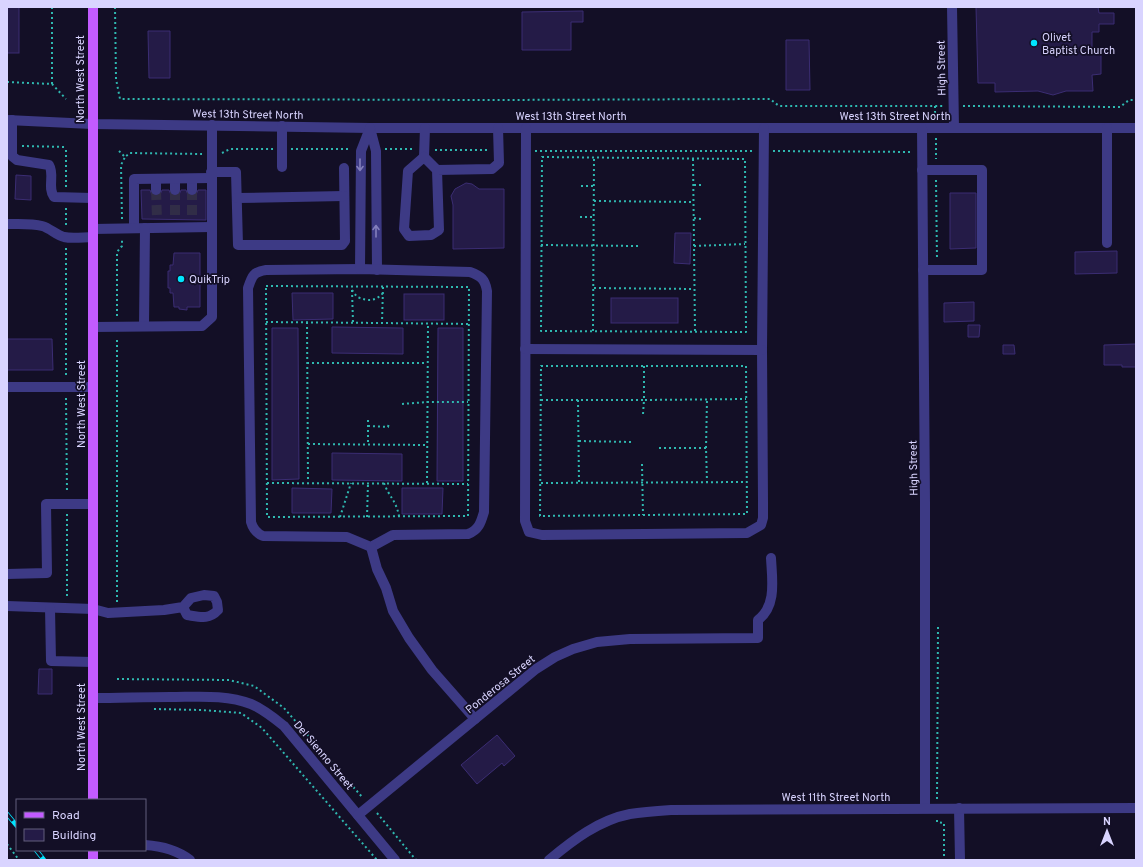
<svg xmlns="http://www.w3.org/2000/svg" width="1143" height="867" viewBox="0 0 1143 867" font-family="Overpass,sans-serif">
  <rect width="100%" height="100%" fill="#130f26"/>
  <g fill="#241b47" stroke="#3b2d73">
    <rect x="7" y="7" width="12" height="46"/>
    <path d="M976 7H1098L1099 13H1114V24H1099V32H1092V54H1101V74L1092 75 1093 91H1066L1053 95 1038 91 995 92V83H978Z"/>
    <path d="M583 11V22H571V50H522V12Z"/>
    <path d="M148 31H170V78H149Z"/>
    <path d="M786 40H809L810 90H786Z"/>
    <path d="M16 175 31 176V200L15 199Z"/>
    <path d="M466 183 472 184 479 189H504V248L453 249V205L451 196 455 189Z"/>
    <path d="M141 190H150L152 195 156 196 160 195 162 190H169L171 195 175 196 179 195 181 190H186L188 195 192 196 196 195 198 190H206V220L142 219Z"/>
    <path d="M950 193H976V248L950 249Z"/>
    <path d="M675 233H691L690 264 674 263Z"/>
    <path d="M1117 251V273L1075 274V252Z"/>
    <path d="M174 253H200V307H187V310L179 309V307H174L173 293H170V288H168V271H170V265H173Z"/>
    <path d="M292 293H333V319L293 320Z"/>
    <rect x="404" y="294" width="40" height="26"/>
    <rect x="611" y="298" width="67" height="25"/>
    <path d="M974 302V321L944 322V303Z"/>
    <path d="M968 325H980L979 337H968Z"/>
    <path d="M332 327 403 328V354L332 353Z"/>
    <path d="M272 328H298L299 479 272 480Z"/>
    <path d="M438 328H463V481H437Z"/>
    <path d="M7 339H52L53 370H7Z"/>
    <path d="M1136 344V367H1122V365H1104V345Z"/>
    <path d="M1003 345H1014L1015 354H1003Z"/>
    <path d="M332 453 402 454V481L332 480Z"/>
    <path d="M292 488 332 489 331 513H292Z"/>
    <path d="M402 488H443L442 514H402Z"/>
    <path d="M39 669H52V694H38Z"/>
    <path d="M497 735 515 756 504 766 502 763 477 784 461 765Z"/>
  </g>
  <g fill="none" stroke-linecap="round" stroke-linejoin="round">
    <g stroke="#312d47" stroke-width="10" stroke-dasharray="10 5" stroke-linecap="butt">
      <path d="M156 190 157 219"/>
      <path d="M175 190V219"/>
      <path d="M192 190V220"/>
    </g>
    <g stroke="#2fb8b0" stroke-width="2" stroke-dasharray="2 3" stroke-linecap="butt">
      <path d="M115 7 116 79 120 99 494 100 770 99 779 106H943"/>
      <path d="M7 82 52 84 66 99"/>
      <path d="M52 84V7"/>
      <path d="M935 106V117"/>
      <path d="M963 106 1120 107 1129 100H1136"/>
      <path d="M936 138V159"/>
      <path d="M22 146 66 147"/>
      <path d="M291 149H351"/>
      <path d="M385 149H415"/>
      <path d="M66 150V187"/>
      <path d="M435 150H489"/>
      <path d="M119 151 125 157 130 153 202 154"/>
      <path d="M535 151H753"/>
      <path d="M773 151 913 152"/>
      <path d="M222 153 230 149H273"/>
      <path d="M542 157 745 159 746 332 541 331Z"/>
      <path d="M693 159 695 331"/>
      <path d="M936 180 937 259"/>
      <path d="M694 185H702"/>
      <path d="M581 186H594"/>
      <path d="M594 201 694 202"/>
      <path d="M66 208V227"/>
      <path d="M580 217H594"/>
      <path d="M694 218 701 219"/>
      <path d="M122 219 121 165 125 157"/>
      <path d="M541 245 638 246"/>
      <path d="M694 246 745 244"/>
      <path d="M66 248V377"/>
      <path d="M266 286 469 287 468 516 267 517Z"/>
      <path d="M383 287 382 323 469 324"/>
      <path d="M594 288 694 289"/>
      <path d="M352 290 357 297C368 301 375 302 383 293"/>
      <path d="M352 290 353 323"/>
      <path d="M117 316V252L122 246V239"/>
      <path d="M266 322 382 323"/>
      <path d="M307 322 308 482"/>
      <path d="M593 331 594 158"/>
      <path d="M307 363H427"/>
      <path d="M541 366H746L747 514 540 516Z"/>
      <path d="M644 366V400L746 399"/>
      <path d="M66 398 67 493"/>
      <path d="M541 400H644L643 414"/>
      <path d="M578 400 579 483"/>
      <path d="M402 404 427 402H468"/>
      <path d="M368 420V445"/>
      <path d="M368 426 388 427 389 423"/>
      <path d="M579 441 632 442"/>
      <path d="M308 444 426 445"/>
      <path d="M659 448H706L707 482"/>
      <path d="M706 448 707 399"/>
      <path d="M642 464 643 515"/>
      <path d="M267 483 468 484"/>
      <path d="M384 483C389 497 396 500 399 516"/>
      <path d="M427 483 428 323"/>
      <path d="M541 483 747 482"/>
      <path d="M67 514V597"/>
      <path d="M340 517 351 483"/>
      <path d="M367 517 368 483"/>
      <path d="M117 602V337"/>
      <path d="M117 679 229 680 254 686 284 708 363 798"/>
      <path d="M154 709 201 710 241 713 262 728 377 860"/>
      <path d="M937 799 938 627"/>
      <path d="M377 813 416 860"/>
      <path d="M937 820V822L944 823V860"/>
      <path d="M7 844 19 860"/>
    </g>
    <g stroke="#3d3a85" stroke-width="10">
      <path d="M952 7 954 128"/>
      <path d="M7 120 92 124 370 128H1136"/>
      <path d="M12 120V156L17 160 49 165C55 175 47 187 54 197L92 198"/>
      <path d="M370 128 376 151 377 270"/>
      <path d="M526 128 525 521 529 532 542 535 747 533 761 525 763 518V502L762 350 764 128"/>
      <path d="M922 128 925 502V808"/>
      <path d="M424 157 425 128"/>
      <path d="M282 167V126"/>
      <path d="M437 170 424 157 408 171 404 229 409 236 431 235 439 230 437 170 492 169 499 163 498 128"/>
      <path d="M922 170H982V270H923"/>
      <path d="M211 172H236L238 245H342L345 241 344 168"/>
      <path d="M156 179V190"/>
      <path d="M175 179V190"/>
      <path d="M192 190V179"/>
      <path d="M237 198 344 196"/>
      <path d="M7 224C18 224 31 223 42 226 50 228 56 235 64 237 73 239 84 237 93 237"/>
      <path d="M134 228V179L211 178"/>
      <path d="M93 229 211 227"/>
      <path d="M1107 243V128"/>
      <path d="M360 269 470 272C481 276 485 279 487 291L484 512C481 522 479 530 468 534L393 535 371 547 347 537 263 536C256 533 253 529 251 522L248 288C252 276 253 272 266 270Z"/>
      <path d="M360 269 361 151 370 128"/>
      <path d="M144 326 145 228"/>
      <path d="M93 327 202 326 212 317V125"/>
      <path d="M525 349 762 350"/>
      <path d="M7 387H93"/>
      <path d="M371 547 377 569 386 588 393 611 409 638 432 670 475 719"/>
      <path d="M7 574 47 573 46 504H93"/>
      <path d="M7 606 93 609 108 613 164 610 183 607 191 598 204 595 214 596 217 602 218 610C209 620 200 617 187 615L183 607"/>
      <path d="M50 608 51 661 93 662"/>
      <path d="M93 698C119 698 144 697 170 697 196 697 226 694 251 704 263 709 274 718 284 726L395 860"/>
      <path d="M959 808 960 860"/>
      <path d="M358 815 536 669 555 657 573 649 597 642 630 639 758 638V620C777 606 772 579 771 558"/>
      <path d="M145 845C161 846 177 850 190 860"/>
      <path d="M549 860C573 840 599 820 630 814 643 812 657 811 671 810L1136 808"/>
    </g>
    <g stroke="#c25bff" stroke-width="10">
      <path d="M93 7V800"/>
      <path d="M93 860V850"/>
    </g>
    <g stroke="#00e5ff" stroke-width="4.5">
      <g id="rail">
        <path d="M7 814 17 826"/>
        <path d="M36 850 44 860"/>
      </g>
    </g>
    <use href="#rail" stroke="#130f26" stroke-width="3" stroke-dasharray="9" stroke-linecap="butt"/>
  </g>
  <defs><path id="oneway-shaft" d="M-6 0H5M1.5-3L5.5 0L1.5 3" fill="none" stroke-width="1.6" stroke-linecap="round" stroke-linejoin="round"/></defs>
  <g stroke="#837fbc">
    <use href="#oneway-shaft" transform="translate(360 165) rotate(90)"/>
    <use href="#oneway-shaft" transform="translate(376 231) rotate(-90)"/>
  </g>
  <g fill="#00e5ff" stroke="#130f26" stroke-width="1.5">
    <circle cx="1034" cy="43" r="4"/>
    <circle cx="181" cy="279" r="4"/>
  </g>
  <g text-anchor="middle" stroke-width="3.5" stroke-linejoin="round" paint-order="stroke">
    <g font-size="11" fill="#d9d4ff" stroke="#130f26" text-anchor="start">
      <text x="1042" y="41">Olivet<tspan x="1042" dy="13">Baptist Church</tspan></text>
      <text x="189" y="283">QuikTrip</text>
    </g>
    <g font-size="11" fill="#d9d4ff" stroke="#130f26">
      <text transform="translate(941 68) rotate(-91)" y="4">High Street</text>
      <text transform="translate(80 79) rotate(-90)" y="4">North West Street</text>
      <text transform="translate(248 114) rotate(1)" y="4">West 13th Street North</text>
      <text x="571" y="120">West 13th Street North</text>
      <text x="895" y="120">West 13th Street North</text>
      <text transform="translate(81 404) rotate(-90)" y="4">North West Street</text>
      <text transform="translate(913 468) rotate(-91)" y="4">High Street</text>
      <text transform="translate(500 684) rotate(-39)" y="4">Ponderosa Street</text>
      <text transform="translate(81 727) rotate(-90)" y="4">North West Street</text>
      <text transform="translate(324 755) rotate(50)" y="4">Del Sienno Street</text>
      <text x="836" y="801">West 11th Street North</text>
    </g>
  </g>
  <rect width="1143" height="867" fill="none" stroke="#d9d4ff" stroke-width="16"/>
  <rect x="16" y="799" width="130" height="52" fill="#130f26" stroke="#625e7d"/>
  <rect x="24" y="812" width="20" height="6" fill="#c25bff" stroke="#625e7d"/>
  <text x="52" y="819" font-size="12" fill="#d9d4ff">Road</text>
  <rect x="24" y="829" width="20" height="12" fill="#241b47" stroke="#625e7d"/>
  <text x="52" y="839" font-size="12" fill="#d9d4ff">Building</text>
  <g transform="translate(1107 831)" stroke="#130f26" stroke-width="3" paint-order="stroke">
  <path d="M0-3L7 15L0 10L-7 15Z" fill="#d9d4ff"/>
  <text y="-6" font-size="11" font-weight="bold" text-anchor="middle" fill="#d9d4ff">N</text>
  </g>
</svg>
